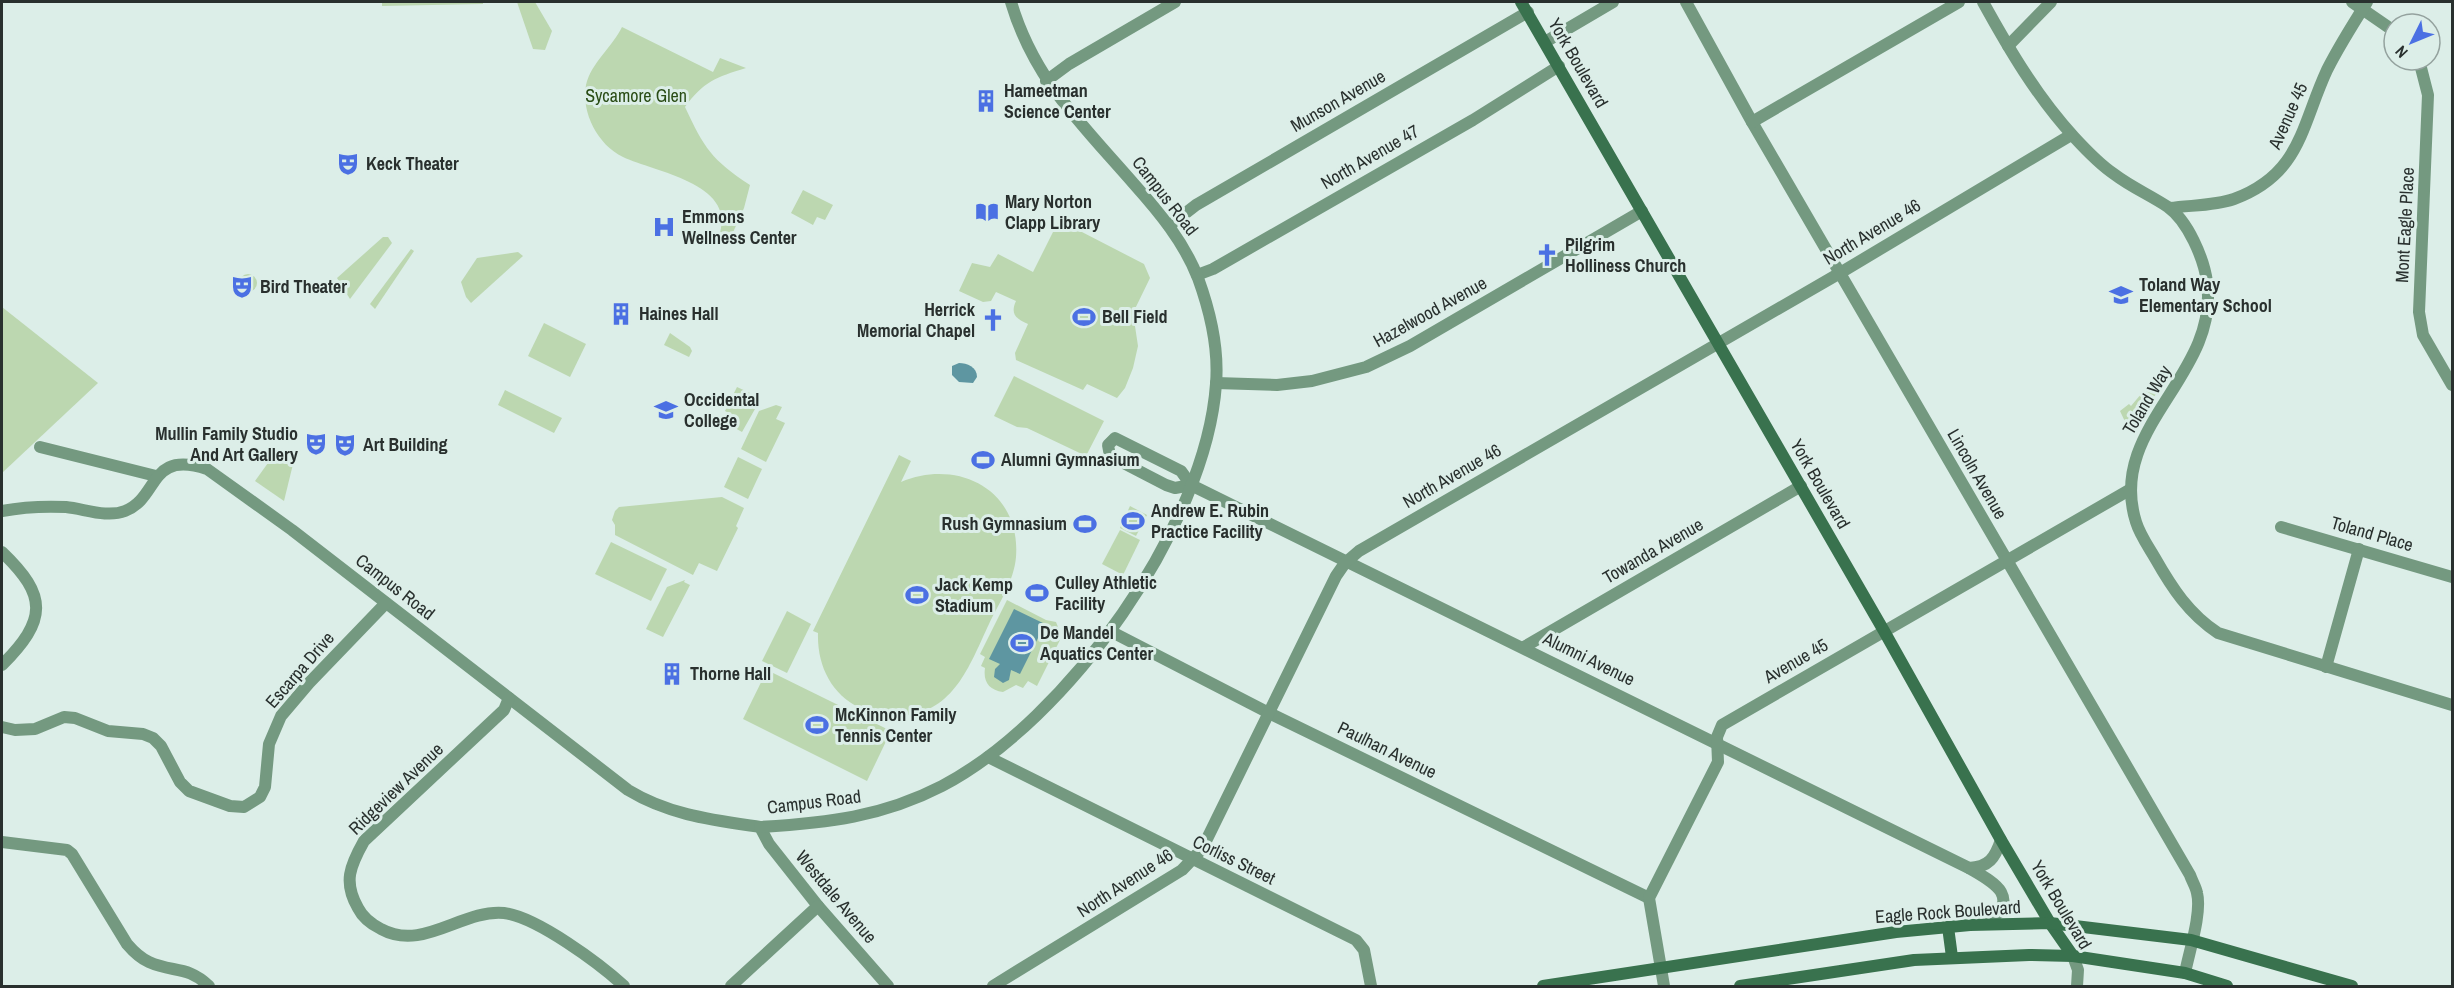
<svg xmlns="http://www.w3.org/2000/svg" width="2454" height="988" viewBox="0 0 2454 988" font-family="'Archivo Narrow',sans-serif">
  <rect width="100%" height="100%" fill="#dceee8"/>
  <g fill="#bcd7b0">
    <path d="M382 2H483V4L382 6Z"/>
    <path d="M517 2H535L552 31 545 50 533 49Z"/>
    <path d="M622 27 713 72 720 58 746 68C716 77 703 82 685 107 704 148 712 160 750 185L744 208 730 239 720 233C735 183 655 172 623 157 598 145 581 113 586 85 591 63 613 46 622 27Z"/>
    <path d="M803 190 833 205 825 220 817 217 813 225 791 213Z"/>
    <path d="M1062 214 1083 224 1080 231 1144 264 1150 278 1133 313 1138 346 1133 368 1125 388 1117 398 1087 384 1083 390 1016 360 1015 353 1028 324C1016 319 1010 314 1016 301L996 292 991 301 983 302 959 291 972 263 990 267 998 254 1033 272Z"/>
    <path d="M383 237H388L392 243 350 299 337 278Z"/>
    <path d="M411 249 414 251 375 309 370 304Z"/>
    <path d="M518 252 523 256 471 303 466 297 461 282 477 258Z"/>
    <circle cx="248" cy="283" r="9"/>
    <path d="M2 307 98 383 2 473Z"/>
    <path d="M544 323 586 344 570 377 528 356Z"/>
    <path d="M670 333 690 347 692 351 689 357 664 345Z"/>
    <path d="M2158 374 2165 380 2132 431 2128 428 2120 411 2129 404 2131 406Z"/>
    <path d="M1014 376 1104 421 1086 456 1027 428 1017 427 994 416Z"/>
    <path d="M737 387 750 393 755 409 742 432 735 428 739 418 725 411Z"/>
    <path d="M505 390 562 418 554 433 498 405Z"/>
    <path d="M776 405 782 407 776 419 785 423 766 462 741 449 759 411Z"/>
    <path d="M278 449 294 460 284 501 255 481Z"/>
    <path d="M899 455 911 461 901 482C958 458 1021 490 1016 557 1014 581 999 603 989 624 971 662 956 708 909 715 892 718 875 716 860 708 831 694 817 665 818 633L813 631Z"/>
    <path d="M738 457 762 469 748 499 724 487Z"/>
    <path d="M722 497 744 508 736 526 738 528 717 571 699 563 693 575 615 535V525L612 520 615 511 619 507Z"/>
    <path d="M1130 506 1147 515 1136 536 1120 528Z"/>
    <path d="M1120 530 1140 540 1123 575 1102 564Z"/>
    <path d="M611 542 667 569 651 601 595 574Z"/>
    <path d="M685 580 684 582 690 585 663 637 646 629 667 587Z"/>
    <path d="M1007 600 1046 620 1056 622 1060 632 1056 635 1060 640 1037 686 1028 681 1023 688 1016 685 1003 692C989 690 983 682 985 668L981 666 985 657 980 654Z"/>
    <path d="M787 611 811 624 787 673 762 661Z"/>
    <path d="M767 670 891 731 867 781 743 719Z"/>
  </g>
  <g fill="#5e96a1">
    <path d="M959 363C967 363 977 367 977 377L973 383 959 382 952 375V366Z"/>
    <path d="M1014 609 1045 624 1020 674 1011 670 1009 680 1003 683 994 677 995 669 1000 664 989 659Z"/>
  </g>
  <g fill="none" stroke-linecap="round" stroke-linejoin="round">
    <g stroke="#749980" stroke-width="12">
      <path d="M1686 2 1752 122 2190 875C2192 881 2196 887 2197 893 2202 913 2189 952 2185 973"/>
      <path d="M1983 2C2009 49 2037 97 2074 137 2086 150 2099 164 2114 174 2131 187 2150 195 2168 207 2188 221 2204 259 2207 282 2220 376 2106 427 2136 522 2140 535 2148 546 2155 558 2172 588 2189 614 2218 633L2452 705"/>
      <path d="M2352 2 2394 31"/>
      <path d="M1545 42 1613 2"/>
      <path d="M2008 46 2051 2"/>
      <path d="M2419 60 2428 95 2419 312 2423 335 2452 385"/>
      <path d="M1046 81 1069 64 1175 2"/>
      <path d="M1752 122 1959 2"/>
      <path d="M2170 208C2191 205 2214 206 2234 199 2301 174 2301 126 2327 70 2339 46 2353 24 2367 2"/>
      <path d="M1169 226 1196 205 1528 12"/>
      <path d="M1197 275 1213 269 1473 120 1559 66"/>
      <path d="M1216 383 1277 385 1312 381 1366 367 1410 346 1642 211"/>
      <path d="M1115 438 1181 471 1191 485 1175 488 1166 485 1110 456 1108 445Z"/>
      <path d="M40 447 156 476"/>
      <path d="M1191 485 1969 868C1979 874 1995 882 2001 892 2010 909 1992 920 1979 923"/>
      <path d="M2 511C23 507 44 506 66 507 85 509 107 518 125 511 160 497 148 450 207 469L292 530 628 790C669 815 713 820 760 827L769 844 818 906 888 986"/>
      <path d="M2281 527 2452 577"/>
      <path d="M2 552C48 596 47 620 2 665"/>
      <path d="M1110 631 1269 713 1649 898"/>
      <path d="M1524 647 1801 486"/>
      <path d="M2326 667 2359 549"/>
      <path d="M509 698 504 710 364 841C350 866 343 882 358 908 363 918 371 924 381 929 423 952 462 909 504 913 537 917 600 964 624 986"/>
      <path d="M2 727 15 730 35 729 64 717 75 718 108 731 143 734 153 738 161 746 180 782 189 791 230 806 244 807 260 797 265 787 269 744 281 716 309 683 386 603"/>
      <path d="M988 757 1356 940 1364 950 1371 986"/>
      <path d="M2 842 67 850 72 854 127 944C133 951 140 958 149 962 173 973 187 965 209 986"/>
      <path d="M1969 868C1989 867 1995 858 2001 840"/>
      <path d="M731 986 818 906"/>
      <path d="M993 986 1182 870 1202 849 1336 576 1345 563 1359 551 1840 273 2071 135"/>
      <path d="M1664 986 1649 898 1718 762 1717 737 1722 725 2131 489"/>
    </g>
    <g stroke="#749980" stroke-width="12">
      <path d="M760 827C827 823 882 817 942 786 1068 720 1206 526 1216 384 1219 348 1210 311 1198 278 1184 242 1159 212 1134 184 1082 124 1034 80 1011 2"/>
      <path d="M2073 956 2078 970 2077 986"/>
    </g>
    <g stroke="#39724e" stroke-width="12">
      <path d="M1521 2 1884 631 2001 840 2050 923 2073 956"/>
      <path d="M1948 927 1952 957"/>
      <path d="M1543 986 1896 932 1970 925 2050 923 2191 940 2352 986"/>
      <path d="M1740 986 1914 960 2029 955 2073 956 2185 973 2227 986"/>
    </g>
  </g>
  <defs>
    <g id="building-bare" transform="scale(1.8)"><path d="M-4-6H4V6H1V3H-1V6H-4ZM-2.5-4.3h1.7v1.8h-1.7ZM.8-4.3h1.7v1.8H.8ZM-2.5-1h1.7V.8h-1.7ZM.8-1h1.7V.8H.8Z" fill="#4b70e3" stroke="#dceee8" stroke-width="2.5" paint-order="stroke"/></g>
    <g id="theatre-bare" transform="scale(1.8)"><path d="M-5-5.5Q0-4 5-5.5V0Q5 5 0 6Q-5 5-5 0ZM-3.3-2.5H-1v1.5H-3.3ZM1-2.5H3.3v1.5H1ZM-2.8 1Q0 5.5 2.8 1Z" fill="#4b70e3" stroke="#dceee8" stroke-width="2.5" paint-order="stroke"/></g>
    <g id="library-bare" transform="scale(1.8)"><path d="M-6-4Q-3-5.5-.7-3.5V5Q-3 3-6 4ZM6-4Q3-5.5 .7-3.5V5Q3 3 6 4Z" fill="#4b70e3" stroke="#dceee8" stroke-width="2.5" paint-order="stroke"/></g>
    <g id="hospital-bare" transform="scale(1.8)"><path d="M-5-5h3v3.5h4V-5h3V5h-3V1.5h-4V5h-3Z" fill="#4b70e3" stroke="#dceee8" stroke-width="2.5" paint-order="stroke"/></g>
    <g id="church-bare" transform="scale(1.8)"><path d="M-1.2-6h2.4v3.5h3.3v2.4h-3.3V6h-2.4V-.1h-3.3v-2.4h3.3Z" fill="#4b70e3" stroke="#dceee8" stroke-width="2.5" paint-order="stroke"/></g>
    <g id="school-bare" transform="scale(1.8)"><path d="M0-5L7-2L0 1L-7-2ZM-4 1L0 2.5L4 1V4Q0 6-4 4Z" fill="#4b70e3" stroke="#dceee8" stroke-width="2.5" paint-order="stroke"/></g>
    <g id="stadium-bare" transform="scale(1.8)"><path d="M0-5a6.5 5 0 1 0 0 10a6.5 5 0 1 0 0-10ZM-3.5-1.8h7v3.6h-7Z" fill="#4b70e3" stroke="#dceee8" stroke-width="2.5" paint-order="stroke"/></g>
    <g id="university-bare" transform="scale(1.8)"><path d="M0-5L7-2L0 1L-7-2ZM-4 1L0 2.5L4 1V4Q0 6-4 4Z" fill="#4b70e3" stroke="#dceee8" stroke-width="2.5" paint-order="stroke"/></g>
  </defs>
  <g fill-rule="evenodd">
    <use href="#building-bare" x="986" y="101"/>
    <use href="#theatre-bare" x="348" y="164"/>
    <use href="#library-bare" x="987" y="212"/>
    <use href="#hospital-bare" x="664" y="227"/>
    <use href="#church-bare" x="1547" y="255"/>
    <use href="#theatre-bare" x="242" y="287"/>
    <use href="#school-bare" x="2121" y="295"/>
    <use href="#building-bare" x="621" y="314"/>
    <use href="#stadium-bare" x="1084" y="317"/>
    <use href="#church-bare" x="993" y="320"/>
    <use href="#university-bare" x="666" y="410"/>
    <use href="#theatre-bare" x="316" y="444"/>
    <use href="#theatre-bare" x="345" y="445"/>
    <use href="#stadium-bare" x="983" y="460"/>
    <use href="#stadium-bare" x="1133" y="521"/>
    <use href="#stadium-bare" x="1085" y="524"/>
    <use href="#stadium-bare" x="1037" y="593"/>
    <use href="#stadium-bare" x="917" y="595"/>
    <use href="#stadium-bare" x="1022" y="643"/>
    <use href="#building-bare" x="672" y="674"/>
    <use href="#stadium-bare" x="817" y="725"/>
  </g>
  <g text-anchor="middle" stroke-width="6" stroke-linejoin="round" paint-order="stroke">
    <g font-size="18" fill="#29302e" stroke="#dceee8">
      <text transform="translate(1578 63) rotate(60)" y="6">York Boulevard</text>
      <text transform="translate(1338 101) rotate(-30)" y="6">Munson Avenue</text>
      <text transform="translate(2288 116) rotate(-66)" y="6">Avenue 45</text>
      <text transform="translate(1370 157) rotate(-30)" y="6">North Avenue 47</text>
      <text transform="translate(1165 196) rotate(52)" y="6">Campus Road</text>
      <text transform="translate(2405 225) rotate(-87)" y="6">Mont Eagle Place</text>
      <text transform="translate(1872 232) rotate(-31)" y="6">North Avenue 46</text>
      <text transform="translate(1430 312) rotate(-29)" y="6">Hazelwood Avenue</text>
      <text transform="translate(2147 400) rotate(-59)" y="6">Toland Way</text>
      <text transform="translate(1977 474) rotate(60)" y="6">Lincoln Avenue</text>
      <text transform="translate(1452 476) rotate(-30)" y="6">North Avenue 46</text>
      <text transform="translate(1820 484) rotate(60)" y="6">York Boulevard</text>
      <text transform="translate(2372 534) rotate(16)" y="6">Toland Place</text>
      <text transform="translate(1653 551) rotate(-30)" y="6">Towanda Avenue</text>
      <text transform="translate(395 587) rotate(38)" y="6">Campus Road</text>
      <text transform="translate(1589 659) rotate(26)" y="6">Alumni Avenue</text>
      <text transform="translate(1796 661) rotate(-30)" y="6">Avenue 45</text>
      <text transform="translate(300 670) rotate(-49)" y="6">Escarpa Drive</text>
      <text transform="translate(1387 750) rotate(26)" y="6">Paulhan Avenue</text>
      <text transform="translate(396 789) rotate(-44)" y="6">Ridgeview Avenue</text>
      <text transform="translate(814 802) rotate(-7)" y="6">Campus Road</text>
      <text transform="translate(1234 860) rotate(26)" y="6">Corliss Street</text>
      <text transform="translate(1125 883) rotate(-33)" y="6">North Avenue 46</text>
      <text transform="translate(836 897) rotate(50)" y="6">Westdale Avenue</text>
      <text transform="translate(2061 905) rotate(59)" y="6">York Boulevard</text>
      <text transform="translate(1948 912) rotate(-4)" y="6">Eagle Rock Boulevard</text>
    </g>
    <g font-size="18" font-weight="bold" fill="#29302e" stroke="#dceee8" text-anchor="start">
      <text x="1004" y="97">Hameetman<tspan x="1004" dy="21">Science Center</tspan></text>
      <text x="366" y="170">Keck Theater</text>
      <text x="1005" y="208">Mary Norton<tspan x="1005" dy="21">Clapp Library</tspan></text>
      <text x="682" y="223">Emmons<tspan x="682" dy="21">Wellness Center</tspan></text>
      <text x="1565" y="251">Pilgrim<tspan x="1565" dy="21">Holliness Church</tspan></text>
      <text x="2139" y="291">Toland Way<tspan x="2139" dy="21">Elementary School</tspan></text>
      <text x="260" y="293">Bird Theater</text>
      <text x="975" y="316" text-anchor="end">Herrick<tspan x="975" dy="21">Memorial Chapel</tspan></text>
      <text x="639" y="320">Haines Hall</text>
      <text x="1102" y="323">Bell Field</text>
      <text x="684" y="406">Occidental<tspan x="684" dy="21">College</tspan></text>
      <text x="298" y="440" text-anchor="end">Mullin Family Studio<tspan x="298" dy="21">And Art Gallery</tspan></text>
      <text x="363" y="451">Art Building</text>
      <text x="1001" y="466">Alumni Gymnasium</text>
      <text x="1151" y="517">Andrew E. Rubin<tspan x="1151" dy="21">Practice Facility</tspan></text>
      <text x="1067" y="530" text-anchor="end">Rush Gymnasium</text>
      <text x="1055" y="589">Culley Athletic<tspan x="1055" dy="21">Facility</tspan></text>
      <text x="935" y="591">Jack Kemp<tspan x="935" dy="21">Stadium</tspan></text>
      <text x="1040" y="639">De Mandel<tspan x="1040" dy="21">Aquatics Center</tspan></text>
      <text x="690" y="680">Thorne Hall</text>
      <text x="835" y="721">McKinnon Family<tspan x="835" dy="21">Tennis Center</tspan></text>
    </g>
    <g font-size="18" fill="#294c15" stroke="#dceee8">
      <text x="636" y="102">Sycamore Glen</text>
    </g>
  </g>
  <rect width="2454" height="988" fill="none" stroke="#29302e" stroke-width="6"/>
  <g transform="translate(2412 42) rotate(227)"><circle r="28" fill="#dceee8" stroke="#94a29e" stroke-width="1.5"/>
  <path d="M0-4.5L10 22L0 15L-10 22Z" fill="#4b70e3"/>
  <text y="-9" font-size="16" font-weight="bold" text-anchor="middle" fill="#29302e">N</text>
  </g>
</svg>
